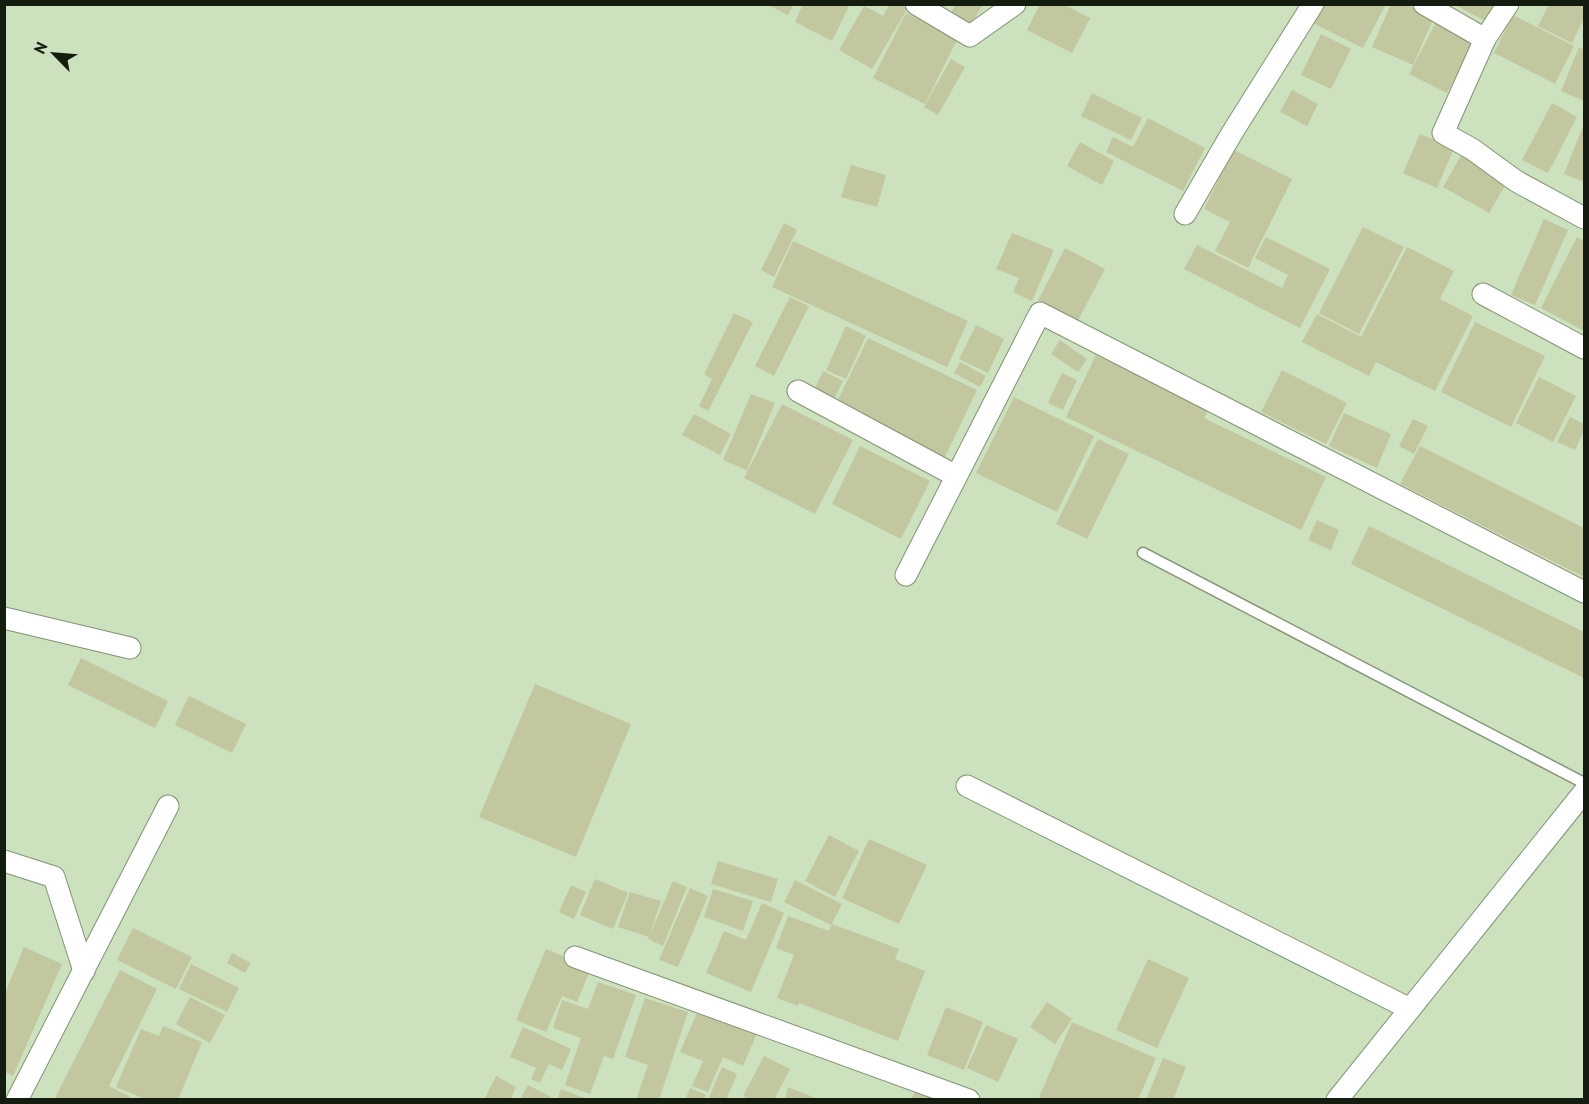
<svg xmlns="http://www.w3.org/2000/svg" width="1589" height="1104" viewBox="0 0 1589 1104" font-family="'PT Sans',sans-serif">
  <rect width="100%" height="100%" fill="#cce1be"/>
  <g fill="#c2c7a0">
    <path d="M766 4H794L788 15Z"/>
    <path d="M803 4H850L832 41 795 22Z"/>
    <path d="M890 4H899L907 9 872 69 839 50 864 6 883 16Z"/>
    <path d="M956 4H983L969 28 949 16Z"/>
    <path d="M1040 4H1063L1090 18 1072 53 1027 30Z"/>
    <path d="M1323 4H1386L1363 48 1313 23Z"/>
    <path d="M1391 4H1405L1434 17 1413 65 1372 47Z"/>
    <path d="M1453 4H1501L1491 24Z"/>
    <path d="M1549 4H1584V18L1572 43 1538 26Z"/>
    <path d="M906 13 958 38 925 104 873 78Z"/>
    <path d="M1513 15 1574 46 1555 84 1494 53Z"/>
    <path d="M1436 22 1474 41 1447 93 1409 74Z"/>
    <path d="M1321 34 1351 49 1331 89 1301 75Z"/>
    <path d="M1579 47 1584 50V101L1561 91Z"/>
    <path d="M951 59 965 67 938 115 924 107Z"/>
    <path d="M1292 90 1318 104 1307 126 1280 112Z"/>
    <path d="M1092 93 1142 118 1131 140 1081 116Z"/>
    <path d="M1552 103 1577 117 1548 173 1522 160Z"/>
    <path d="M1148 118 1205 148 1183 191 1106 152 1113 137 1133 147Z"/>
    <path d="M1584 124V182L1564 174Z"/>
    <path d="M1420 134 1454 148 1437 188 1403 173Z"/>
    <path d="M1080 142 1114 161 1102 185 1067 166Z"/>
    <path d="M1234 150 1292 179 1248 268 1215 251 1230 222 1204 209Z"/>
    <path d="M1463 152 1509 179 1489 213 1443 187Z"/>
    <path d="M851 165 886 175 877 207 841 197Z"/>
    <path d="M1544 219 1568 230 1535 305 1511 295Z"/>
    <path d="M784 223 797 230 774 277 761 270Z"/>
    <path d="M1363 227 1404 247 1359 334 1319 313Z"/>
    <path d="M1012 233 1054 250 1032 301 1013 292 1019 278 996 269Z"/>
    <path d="M1266 237 1330 269 1300 328 1184 269 1197 245 1282 288 1288 275 1255 258Z"/>
    <path d="M1577 237 1584 241V331L1541 308Z"/>
    <path d="M793 241 968 321 947 367 772 287Z"/>
    <path d="M1407 247 1454 271 1440 299 1473 316 1435 391 1376 362 1369 376 1302 342 1317 314 1361 337Z"/>
    <path d="M1065 248 1105 269 1077 322 1038 301Z"/>
    <path d="M790 297 809 306 774 376 755 366Z"/>
    <path d="M734 313 753 322 708 411 699 406 712 379 704 374Z"/>
    <path d="M1475 322 1545 356 1511 427 1441 392Z"/>
    <path d="M976 325 1004 339 988 373 959 359Z"/>
    <path d="M846 326 866 336 846 379 826 370Z"/>
    <path d="M868 338 977 390 945 457 836 404Z"/>
    <path d="M1060 340 1087 359 1078 372 1051 354Z"/>
    <path d="M1096 355 1208 410 1204 418 1326 477 1301 530 1066 417Z"/>
    <path d="M960 362 986 376 980 387 954 373Z"/>
    <path d="M1282 370 1347 403 1326 444 1261 412Z"/>
    <path d="M823 371 843 381 833 401 813 392Z"/>
    <path d="M1062 373 1077 380 1063 410 1048 403Z"/>
    <path d="M1539 377 1576 396 1553 442 1516 423Z"/>
    <path d="M751 394 775 403 747 470 723 460Z"/>
    <path d="M1014 397 1094 436 1057 512 976 473Z"/>
    <path d="M782 404 853 440 815 514 744 478Z"/>
    <path d="M1344 413 1391 434 1377 468 1329 446Z"/>
    <path d="M694 414 731 434 720 455 682 435Z"/>
    <path d="M1570 417 1584 424V430L1575 450 1557 442Z"/>
    <path d="M1413 419 1428 426 1414 454 1399 446Z"/>
    <path d="M1098 439 1129 454 1087 539 1056 524Z"/>
    <path d="M860 446 930 481 901 539 832 504Z"/>
    <path d="M1420 446 1584 528V577L1400 484Z"/>
    <path d="M1317 520 1339 530 1331 550 1308 540Z"/>
    <path d="M1369 526 1584 632V678L1351 564Z"/>
    <path d="M81 658 168 701 155 728 68 685Z"/>
    <path d="M535 684 631 724 576 857 479 817Z"/>
    <path d="M189 696 246 724 232 753 175 725Z"/>
    <path d="M829 835 859 851 835 897 805 881Z"/>
    <path d="M869 839 927 865 899 924 842 898Z"/>
    <path d="M718 861 778 879 771 902 711 884Z"/>
    <path d="M595 879 628 893 613 929 580 915Z"/>
    <path d="M795 880 842 904 831 925 784 902Z"/>
    <path d="M673 881 687 887 663 946 648 939Z"/>
    <path d="M571 885 586 892 574 919 559 912Z"/>
    <path d="M690 888 708 896 678 967 659 960Z"/>
    <path d="M713 889 753 901 743 931 704 917Z"/>
    <path d="M630 892 661 901 649 937 618 927Z"/>
    <path d="M762 903 784 913 751 992 706 973 724 931 746 940Z"/>
    <path d="M788 916 829 931 832 924 899 949 895 959 925 971 898 1041 799 1003 798 1006 777 998 794 955 776 948Z"/>
    <path d="M133 928 192 957 176 989 117 960Z"/>
    <path d="M24 947 62 964 13 1076 5 1072V993Z"/>
    <path d="M546 949 591 968 577 1002 562 996 546 1032 516 1020Z"/>
    <path d="M232 953 251 963 245 973 227 963Z"/>
    <path d="M1148 959 1189 978 1157 1048 1116 1030Z"/>
    <path d="M191 964 239 988 227 1012 179 989Z"/>
    <path d="M120 970 157 989 109 1086 136 1100H54Z"/>
    <path d="M598 982 636 995 613 1059 604 1056 590 1094 565 1085 581 1038 553 1028 562 1000 588 1009Z"/>
    <path d="M190 997 225 1015 210 1043 176 1024Z"/>
    <path d="M645 998 688 1012 659 1100H636L648 1065 625 1057Z"/>
    <path d="M1047 1002 1072 1019 1055 1044 1030 1027Z"/>
    <path d="M700 1006 758 1031 743 1066 723 1057 708 1092 692 1086 703 1061 680 1052Z"/>
    <path d="M946 1007 983 1022 964 1070 927 1055Z"/>
    <path d="M1072 1022 1156 1058 1138 1100H1045L1039 1097Z"/>
    <path d="M986 1025 1018 1039 998 1082 967 1068Z"/>
    <path d="M163 1026 202 1042 178 1100H147L116 1087 141 1029 159 1036Z"/>
    <path d="M523 1027 571 1049 562 1070 549 1064 540 1083 531 1079 536 1068 510 1057Z"/>
    <path d="M764 1056 790 1069 774 1100H750L743 1096Z"/>
    <path d="M1163 1058 1186 1067 1173 1100H1146Z"/>
    <path d="M722 1067 737 1074 726 1100H708Z"/>
    <path d="M496 1076 516 1087 510 1100H484Z"/>
    <path d="M920 1082 953 1100H911Z"/>
    <path d="M528 1085 551 1097 550 1100H520Z"/>
    <path d="M788 1087 818 1099V1100H785Z"/>
    <path d="M690 1088 706 1095 704 1100H685Z"/>
    <path d="M561 1089 587 1099V1100H557Z"/>
  </g>
  <g fill="none" stroke-linecap="round" stroke-linejoin="round">
    <g stroke="#819473" stroke-width="13">
      <path id="service" d="M1143 553 1584 783"/>
    </g>
    <g stroke="#819473" stroke-width="23">
      <g id="minor">
        <path d="M916 4 970 36 1015 4"/>
        <path d="M1424 4 1485 39 1508 4"/>
        <path d="M1485 39 1443 133 1472 149 1516 181 1584 218"/>
        <path d="M1185 214 1232 133 1313 4"/>
        <path d="M1483 294 1584 348"/>
        <path d="M798 391 956 476"/>
        <path d="M906 575 1040 313 1584 592"/>
        <path d="M4 618 130 648"/>
        <path d="M967 786 1410 1009"/>
        <path d="M4 861 54 877 84 971"/>
        <path d="M575 957 969 1100"/>
        <path d="M17 1100 168 806"/>
        <path d="M1337 1100 1584 792"/>
      </g>
    </g>
    <use href="#service" stroke="#fff" stroke-width="10"/>
    <use href="#minor" stroke="#fff" stroke-width="21"/>
  </g>
  <rect width="1589" height="1104" fill="none" stroke="#141b0f" stroke-width="12"/>
  <g transform="translate(54 54) rotate(295)" stroke="#cce1be" stroke-width="4.5" paint-order="stroke">
  <path d="M0-4.5L10 22L0 15L-10 22Z" fill="#141b0f"/>
  <text y="-9" font-size="16" font-weight="bold" text-anchor="middle" fill="#141b0f">N</text>
  </g>
</svg>
